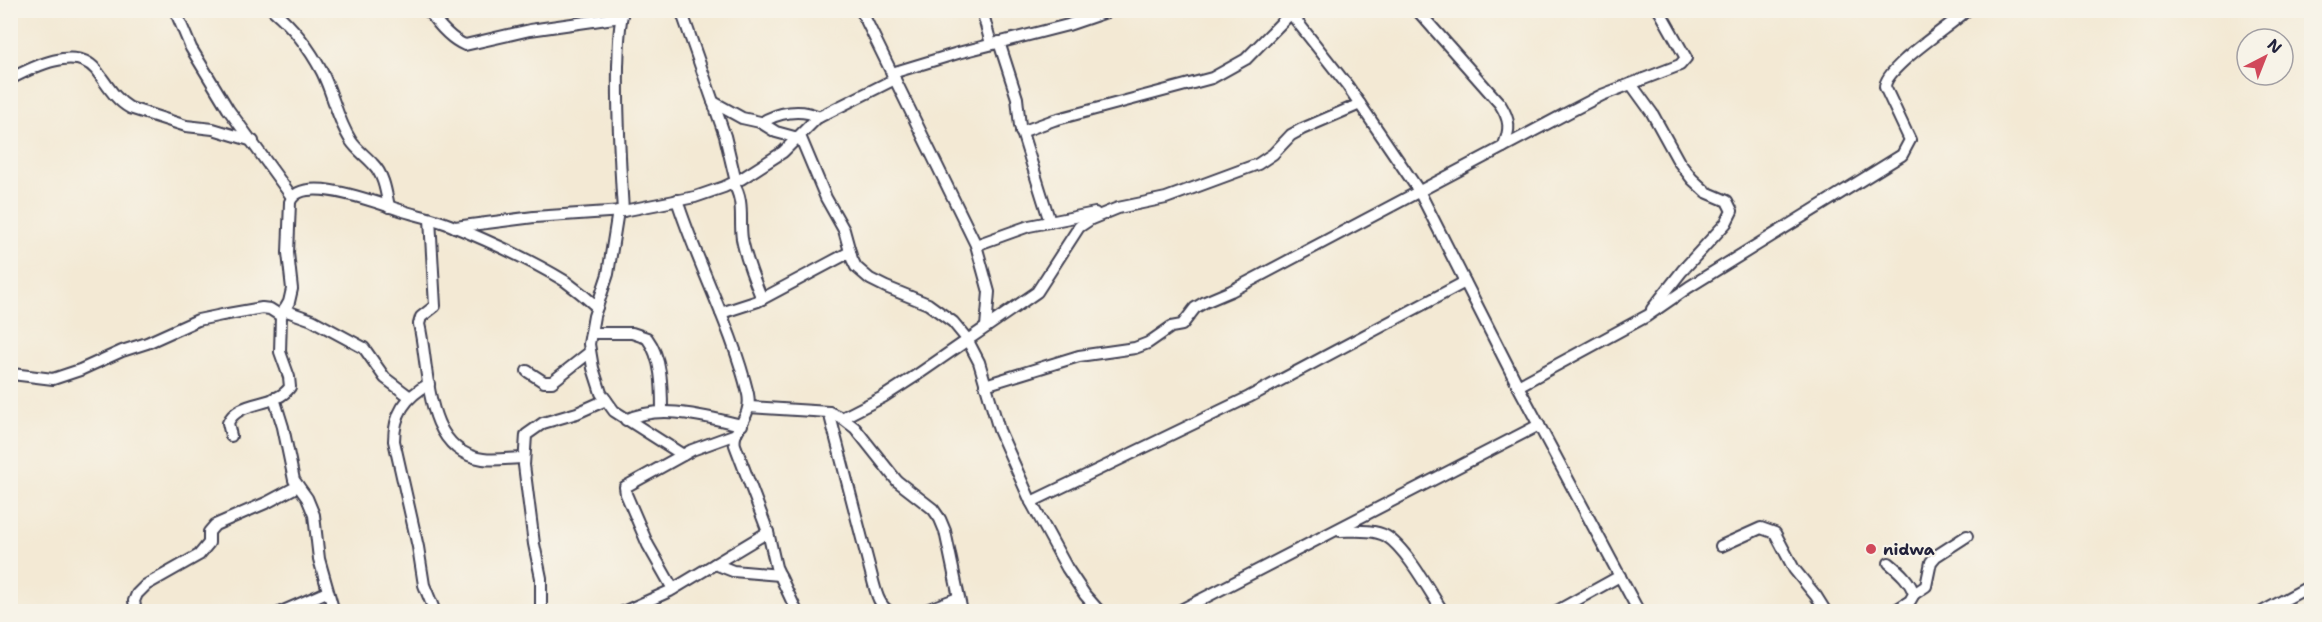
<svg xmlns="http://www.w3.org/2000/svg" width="2322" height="622" viewBox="0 0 2322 622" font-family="'Shantell Sans',sans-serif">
  <rect width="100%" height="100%" fill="#f7f3e8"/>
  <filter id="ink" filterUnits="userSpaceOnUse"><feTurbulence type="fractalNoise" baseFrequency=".0167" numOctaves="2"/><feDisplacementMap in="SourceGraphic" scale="12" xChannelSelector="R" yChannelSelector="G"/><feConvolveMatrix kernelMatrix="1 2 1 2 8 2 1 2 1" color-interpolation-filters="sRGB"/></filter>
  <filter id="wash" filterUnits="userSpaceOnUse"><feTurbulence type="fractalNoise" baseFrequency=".008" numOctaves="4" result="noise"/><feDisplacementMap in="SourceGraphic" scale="24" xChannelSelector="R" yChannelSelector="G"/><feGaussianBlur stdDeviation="1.35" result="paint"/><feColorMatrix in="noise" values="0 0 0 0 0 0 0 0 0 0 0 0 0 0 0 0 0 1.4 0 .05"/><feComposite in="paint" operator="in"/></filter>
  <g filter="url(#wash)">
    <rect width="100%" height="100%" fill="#f3e9d4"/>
  </g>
  <g filter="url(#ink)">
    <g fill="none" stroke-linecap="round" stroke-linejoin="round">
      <g stroke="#414052" stroke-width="14">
        <g id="minor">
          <path d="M175 10 191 48 228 109 292 197"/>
          <path d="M273 10C293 27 310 49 322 72 333 94 337 119 351 141 357 150 366 156 373 164 384 175 386 192 389 207"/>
          <path d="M428 10C437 23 450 39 465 45L530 30 621 17"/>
          <path d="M681 10 725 136 736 182"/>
          <path d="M861 10 976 245 989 292 986 327"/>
          <path d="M982 10 991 44"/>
          <path d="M1288 10 1347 85 1419 191 1518 386 1639 612"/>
          <path d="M1417 10 1500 104C1510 120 1511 129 1503 147"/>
          <path d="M623 11C618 29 619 48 618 66 617 115 620 163 623 211"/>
          <path d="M999 42 1017 98 1020 126 1050 222"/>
          <path d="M892 73 958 53 1068 25 1112 10"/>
          <path d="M10 79C33 67 76 45 96 70 107 84 114 99 130 108L186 126 213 129 253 141"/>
          <path d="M1631 84 1652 113 1679 162 1692 179 1706 192 1727 201 1732 211 1726 223 1682 271 1652 309"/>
          <path d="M713 102 742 118 760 122 776 132 798 138"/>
          <path d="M761 123C778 112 801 108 819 117"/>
          <path d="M1021 132 1054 120 1212 78 1246 59 1291 13"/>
          <path d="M800 136 826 198 844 230 852 259 856 267 870 279 886 287 928 304 953 322 967 339 979 362 999 430 1031 502 1067 568 1085 595 1100 612"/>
          <path d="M733 183C745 201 739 219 742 239 746 260 754 280 762 299"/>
          <path d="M677 200C698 266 732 327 748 394 753 419 731 429 735 445L768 532 776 567 797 612"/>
          <path d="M618 211 608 274 594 316 589 344 593 368 601 393 614 411 683 455"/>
          <path d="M430 219 435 306 421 317 419 324C430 369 423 450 483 459 496 461 511 458 524 458"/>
          <path d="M455 227 534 217 623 211 695 197 724 187 741 179 783 152 817 118 895 79"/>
          <path d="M976 245 1029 226 1095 213"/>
          <path d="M284 310 312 320 364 348 385 378 410 397"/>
          <path d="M721 313 758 301 850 252"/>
          <path d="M591 333H632L647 338C662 358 662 387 662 411"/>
          <path d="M527 371 544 382H552L590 352"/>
          <path d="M12 374 53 379 80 370 122 351 147 343 198 320 222 315 262 308 270 309 281 316"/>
          <path d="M429 384C405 397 394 414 394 441L418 547 424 585 435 612"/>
          <path d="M985 385 1079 356 1135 348 1148 343 1171 327 1182 325 1195 308 1205 302 1231 291 1569 112 1602 95 1680 65 1686 58 1659 10"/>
          <path d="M1518 386 1647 316 1689 287 1902 155 1910 140 1885 87C1885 67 1951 26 1967 10"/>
          <path d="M274 398 283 427 294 480 307 498 314 515 319 559 334 612"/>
          <path d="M749 407 829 412 842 418 855 428 897 481 933 509 940 519 945 531 962 612"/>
          <path d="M829 412 873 581C876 592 879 606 890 612"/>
          <path d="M842 418 883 397 917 375 1037 292 1079 227 1091 219 1118 208 1166 198 1258 164 1273 154 1291 135 1302 129 1360 104"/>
          <path d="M626 420C660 403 706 417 742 425"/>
          <path d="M231 436 228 423C238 399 276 408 290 387L289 377 280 352 281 316 289 302 292 289 288 253 290 202C301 173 377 203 397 209 414 215 433 218 450 225 489 241 529 259 565 281 576 289 587 298 597 307"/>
          <path d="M1031 502 1249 397 1465 282"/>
          <path d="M1340 531C1354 531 1374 529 1386 536 1406 548 1430 592 1443 612"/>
          <path d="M1721 546 1761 528 1775 533 1794 569 1816 596 1826 612"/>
          <path d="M1889 563C1900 572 1910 581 1914 594L1910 601 1893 612"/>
          <path d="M715 564 733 571 780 575"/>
          <path d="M673 589 648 545 626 494 625 487 692 450 736 434"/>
          <path d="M1914 594 1926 586 1931 562 1936 556 1967 536"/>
          <path d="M136 612 134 601 137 594 146 585 199 555 209 543V532L215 525 268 502 298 486"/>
          <path d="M281 612 327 592"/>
          <path d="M541 612V578L534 544 524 465 526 435 543 423 577 413 606 400"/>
          <path d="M623 612 670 591 768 532"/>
          <path d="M921 612 958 598"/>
          <path d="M1177 612 1539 425"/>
          <path d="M1555 612 1620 576"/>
          <path d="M2262 612 2312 585"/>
        </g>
      </g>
      <use href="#minor" stroke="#fff" stroke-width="10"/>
    </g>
  </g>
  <circle fill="#d1495b" stroke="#f7f3e8" stroke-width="2" cx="1871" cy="549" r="6"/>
  <g text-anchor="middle" stroke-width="4.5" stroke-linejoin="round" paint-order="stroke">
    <g font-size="16" font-weight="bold" fill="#22223b" stroke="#f7f3e8" text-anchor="start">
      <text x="1883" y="555">nidwa</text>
    </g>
  </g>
  <rect width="2322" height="622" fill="none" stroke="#f7f3e8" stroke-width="36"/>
  <g transform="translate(2265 57) rotate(42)"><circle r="28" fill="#f7f3e8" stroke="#a29fa3" stroke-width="1.5"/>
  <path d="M0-4.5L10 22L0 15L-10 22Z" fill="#d1495b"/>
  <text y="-9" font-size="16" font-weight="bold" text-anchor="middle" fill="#22223b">N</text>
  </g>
</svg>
